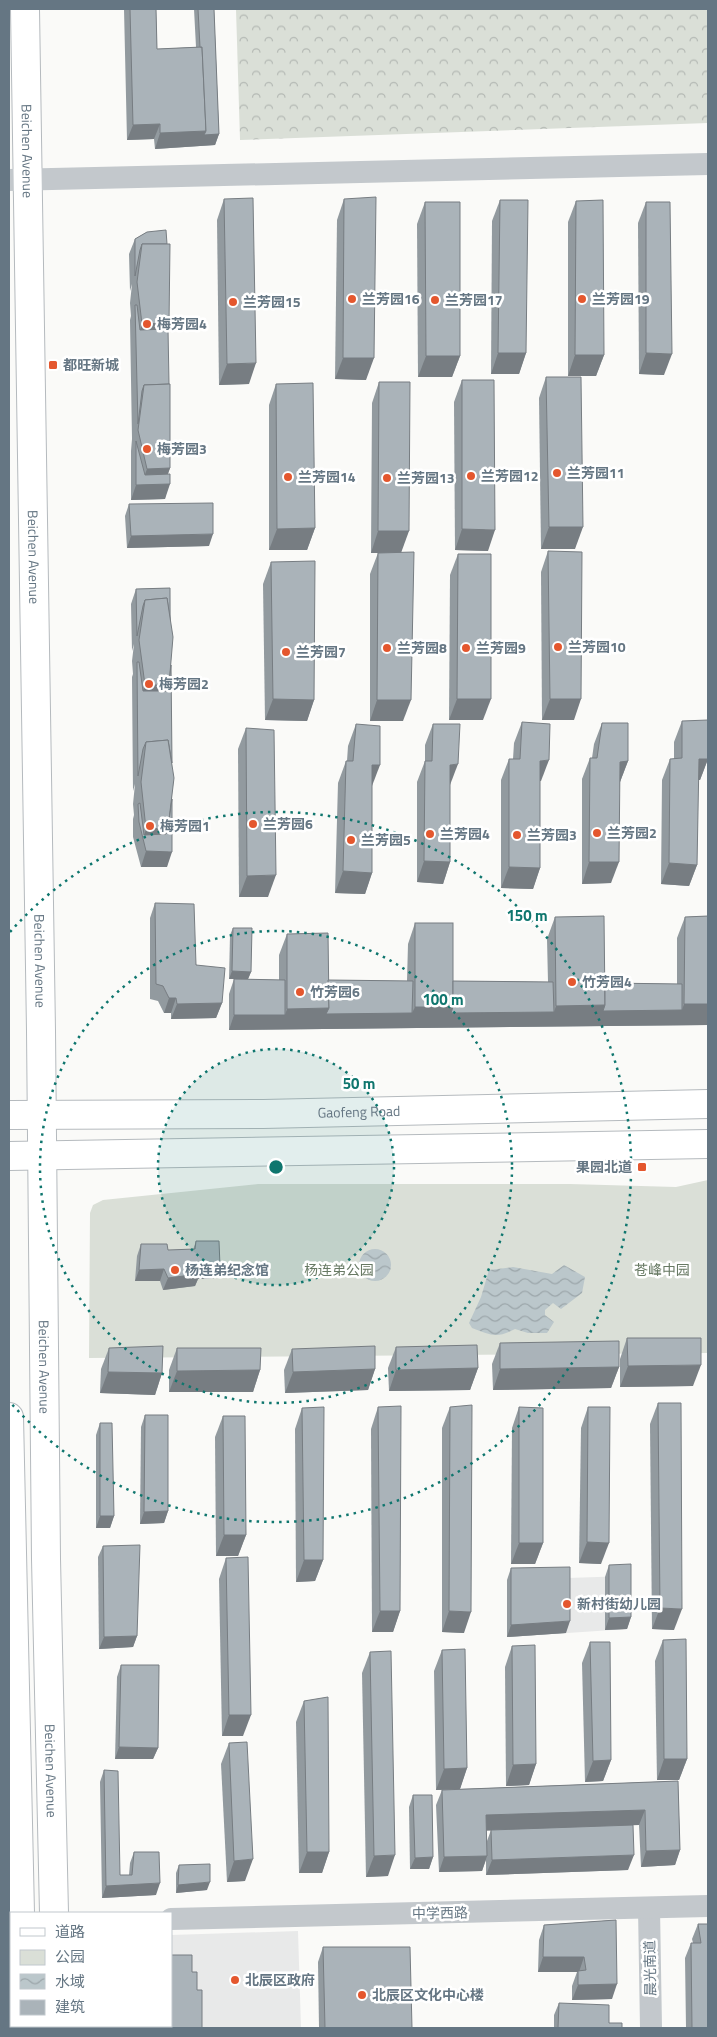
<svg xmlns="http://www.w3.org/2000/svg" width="717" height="2037" viewBox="0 0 717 2037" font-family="'Titillium Web','Noto Sans SC',sans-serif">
  <defs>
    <pattern id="forest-crowns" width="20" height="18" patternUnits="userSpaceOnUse" patternTransform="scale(1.25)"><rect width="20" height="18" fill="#dadfd7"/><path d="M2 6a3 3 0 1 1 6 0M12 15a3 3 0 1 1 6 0" fill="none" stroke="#b4b9b4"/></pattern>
    <pattern id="water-waves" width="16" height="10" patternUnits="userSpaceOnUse" patternTransform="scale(1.25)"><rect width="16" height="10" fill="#bbc7cb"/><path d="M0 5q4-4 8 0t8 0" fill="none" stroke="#9ca6aa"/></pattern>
  </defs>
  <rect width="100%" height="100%" fill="#fafaf8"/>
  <g fill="#e8e9e9">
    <path d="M627 1576V1629L507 1637V1580Z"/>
    <path d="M298 1931 301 2028H128V2026H171V1935Z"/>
  </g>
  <path fill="url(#forest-crowns)" d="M236 9H708V123L240 140Z"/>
  <path fill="#dadfd7" d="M708 1180V1353L89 1358 90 1213 93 1205 103 1200 258 1184H570L676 1187Z"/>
  <g fill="url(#water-waves)">
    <circle cx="375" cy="1265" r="16"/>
    <path d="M564 1265 585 1277 582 1293 561 1309 553 1303 545 1310V1315L554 1322 547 1333H528L515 1329C496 1339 491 1335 472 1328L469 1323 481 1297 489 1270 513 1267 552 1274Z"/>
  </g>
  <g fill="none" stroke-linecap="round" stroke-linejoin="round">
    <g stroke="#b5babe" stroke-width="30">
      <g id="major">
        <path id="s1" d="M25 9 41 1031 46 1559 54 1913"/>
        <path id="s2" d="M9 1115 263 1114 708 1104"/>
        <path d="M9 1156 708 1144"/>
        <path d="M9 1417 20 1913"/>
        <path d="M21 2026V2028"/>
        <path d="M56 2026V2028"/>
      </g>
    </g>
    <g stroke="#c3c8cc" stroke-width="22">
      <path d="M9 180 708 164"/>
      <path d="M649 1908 651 2028"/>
      <path d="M171 1919 708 1906"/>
    </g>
    <use href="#major" stroke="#fff" stroke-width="28"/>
  </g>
  <g fill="#929a9f" fill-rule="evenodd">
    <path d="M124 9H156L157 49 196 47 194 9H214L219 134 215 145 155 149 154 139 127 140Z"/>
    <path d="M224 199 249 384 219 385 217 220Z"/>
    <path d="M344 199 366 380 335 379 337 220Z"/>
    <path d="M500 200 526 353 519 374H491L492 221Z"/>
    <path d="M576 201 604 355 596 376H568V222Z"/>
    <path d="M425 202 460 356 452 377H418L417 224Z"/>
    <path d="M646 202 664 375 639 374 638 223Z"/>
    <path d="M147 232 169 323 167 329 170 468 168 474 165 499 131 500V451L132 439 130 320 131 316 130 303 132 284 130 291 129 254 135 239Z"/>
    <path d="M546 377 575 549H541L539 398Z"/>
    <path d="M462 380 488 551 455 550 454 402Z"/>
    <path d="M379 382 401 552 403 721H370V574L378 553H393H371L372 403Z"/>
    <path d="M276 384 315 528 307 550H269V405Z"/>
    <path d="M129 504 209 546 127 548 125 516Z"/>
    <path d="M548 551 574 720H542L541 572Z"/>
    <path d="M458 554 483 720H449L450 575Z"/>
    <path d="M271 562 314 700 307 721 265 720 263 584Z"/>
    <path d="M170 588 172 799 167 867H141L133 837V819L134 815 133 804 135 784 133 791 132 677 133 674 132 661 134 644 132 651 131 604 136 589Z"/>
    <path d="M682 721 708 759 700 780H698L697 865 689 886 661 884 662 780 670 759H674V742Z"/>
    <path d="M522 722 541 781H540V868L533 889 501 888V780L509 759H513L514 743Z"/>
    <path d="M602 723 628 761 620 782 611 883 582 884V779L590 758H592L594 744Z"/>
    <path d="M356 724 372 786V873L365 894 335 893 338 783 346 761H347L348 746Z"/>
    <path d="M433 724 450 785V862L443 884 417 882V782L425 761V745Z"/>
    <path d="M246 728 268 897H239L238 749Z"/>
    <path d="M155 903 222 1003 216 1018 171 1019V1013H164L158 1001 150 999V918Z"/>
    <path d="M708 916V1025L229 1030V994L234 979 279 980V955L287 934 328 980 407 981 408 944 415 923 453 981 548 982 547 939 555 917 605 983 677 984V938L685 917Z"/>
    <path d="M233 928 251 972 248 979H229L230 935Z"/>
    <path d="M196 1241 216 1278 198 1279 195 1286 163 1290 160 1281H135L137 1256 141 1244 168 1250H193Z"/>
    <path d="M627 1338 693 1386 620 1387V1359Z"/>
    <path d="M500 1343 619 1367 611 1388 493 1390 492 1364Z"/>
    <path d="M396 1347 478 1368 470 1390 389 1391 388 1368Z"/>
    <path d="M109 1348 162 1373 155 1395 100 1393 101 1369Z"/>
    <path d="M177 1348 260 1370 253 1392H169V1370Z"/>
    <path d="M292 1349 375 1369 368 1390 285 1393 284 1370Z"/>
    <path d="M658 1403 674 1630 652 1629 650 1424Z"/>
    <path d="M378 1407 400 1611 393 1632H372L371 1429Z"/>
    <path d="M450 1407 464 1633 442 1632V1428Z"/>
    <path d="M519 1407 543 1543 535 1564H511L512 1428Z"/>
    <path d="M588 1407 601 1564 579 1563 581 1428Z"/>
    <path d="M302 1408 323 1560 315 1581 296 1582 295 1429Z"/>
    <path d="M145 1415 168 1511 164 1523 140 1524 141 1427Z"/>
    <path d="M223 1416 246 1535 238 1556H216L215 1437Z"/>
    <path d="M100 1423 114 1516 110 1528H96V1435Z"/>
    <path d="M103 1546 137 1636 133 1647 99 1649 98 1557Z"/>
    <path d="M226 1558 243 1736H222L219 1579Z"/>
    <path d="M609 1565 631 1617 627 1629 605 1630V1577Z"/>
    <path d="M511 1568 566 1633 507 1637V1580Z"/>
    <path d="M663 1640 687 1759 679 1780H657L655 1661Z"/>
    <path d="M590 1642 611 1760 603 1781 585 1782 582 1663Z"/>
    <path d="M512 1646 536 1764 529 1785 506 1786 505 1667Z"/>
    <path d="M442 1650 467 1768 460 1789 678 1781 680 1850 675 1865 641 1867 639 1825H633L628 1870 486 1875V1860L482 1871 439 1872 436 1805 442 1790H436L434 1671ZM486 1830H491L487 1841Z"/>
    <path d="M370 1652 388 1876 366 1877 362 1673Z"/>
    <path d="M121 1665 158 1748 153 1759H115L117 1677Z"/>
    <path d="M304 1701 329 1852 322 1873H299L296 1722Z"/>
    <path d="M229 1743 245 1881 227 1882 221 1764Z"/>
    <path d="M104 1770 120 1875H129L130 1863 134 1852 156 1895 102 1898 100 1782Z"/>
    <path d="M413 1795 433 1857 429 1869H410L409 1807Z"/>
    <path d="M179 1865 207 1890 176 1893V1873Z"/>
    <path d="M616 1920 612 1999 572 2000V1986L577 1972H538L539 1940 544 1925Z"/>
    <path d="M698 1924H708V2028H686L685 1958 691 1943H693L692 1939Z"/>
    <path d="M323 1947 412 2028H319L318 1962Z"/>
    <path d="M192 1972 197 1990 202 2028H149V2026H171Z"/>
    <path d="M559 2003 622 2028H554V2015Z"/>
  </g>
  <g fill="#777d82">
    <path d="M160 124 154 139 127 140 133 125Z"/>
    <path d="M206 131 219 134 215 145 155 149 160 133Z"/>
    <path d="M169 323 161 344 136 342 142 324Z"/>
    <path d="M498 353H526L519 374H491Z"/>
    <path d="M646 353 672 354 664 375 639 374Z"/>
    <path d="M575 355H604L596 376H568Z"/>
    <path d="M426 356H460L452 377H418Z"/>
    <path d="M343 358H374L366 380 335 379Z"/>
    <path d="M256 363 249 384 219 385 227 364Z"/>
    <path d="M170 468 164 484H170L165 499 131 500 136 485H141L147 469Z"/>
    <path d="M549 527H583L575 549H541Z"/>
    <path d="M315 528 307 550H269L277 529Z"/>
    <path d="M462 529 495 530 488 551 455 550Z"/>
    <path d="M378 531H409L401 553H371Z"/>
    <path d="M213 534 209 546 127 548 131 536Z"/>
    <path d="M145 685H169L161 706 137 707Z"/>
    <path d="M273 699 314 700 307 721 265 720Z"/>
    <path d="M457 699H491L483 720H449Z"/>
    <path d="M550 699H581L574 720H542Z"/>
    <path d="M377 700H411L403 721H370Z"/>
    <path d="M699 759H708L700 780H691Z"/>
    <path d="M549 760 541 781 532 782 540 761Z"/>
    <path d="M628 761 620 782V762Z"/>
    <path d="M458 764 450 785 442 786 450 765Z"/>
    <path d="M372 765H380L372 786Z"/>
    <path d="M168 828 161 849 143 839 146 829Z"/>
    <path d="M146 851 172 852 167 867H141Z"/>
    <path d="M424 861 450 862 443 884 417 882Z"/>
    <path d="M589 862H619L611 883 582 884Z"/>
    <path d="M669 863 697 865 689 886 661 884Z"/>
    <path d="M509 867 540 868 533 889 501 888Z"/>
    <path d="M343 871 372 873 365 894 335 893Z"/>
    <path d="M276 875 268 897H239L247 876Z"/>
    <path d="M232 971 251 972 248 979H229Z"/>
    <path d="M169 998H176L171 1013H164Z"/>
    <path d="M222 1003 216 1018 171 1019 177 1004Z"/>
    <path d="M684 1004H708V1025L229 1030 234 1015H285L287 1009 329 1008 412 1013 415 1007H453L554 1012 556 1006 605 1005 682 1010Z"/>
    <path d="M220 1266 216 1278 198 1279 195 1286 163 1290 168 1278 199 1267Z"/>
    <path d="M164 1269 160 1281H135L139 1270Z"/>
    <path d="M701 1365 693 1386 620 1387 628 1366Z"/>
    <path d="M619 1367 611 1388 493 1390 500 1369Z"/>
    <path d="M478 1368 470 1390 389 1391 396 1370Z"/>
    <path d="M375 1369 368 1390 285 1393 293 1372Z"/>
    <path d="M260 1370 253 1392H169L177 1371Z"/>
    <path d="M108 1372 162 1373 155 1395 100 1393Z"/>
    <path d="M168 1511 164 1523 140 1524 144 1512Z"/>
    <path d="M100 1516H114L110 1528H96Z"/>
    <path d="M224 1535H246L238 1556H216Z"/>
    <path d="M587 1542 609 1543 601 1564 579 1563Z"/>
    <path d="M519 1543H543L535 1564H511Z"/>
    <path d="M304 1560H323L315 1581 296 1582Z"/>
    <path d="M660 1608 682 1609 674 1630 652 1629Z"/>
    <path d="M380 1611H400L393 1632H372Z"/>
    <path d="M449 1611 471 1612 464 1633 442 1632Z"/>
    <path d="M631 1617 627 1629 605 1630 609 1618Z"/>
    <path d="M570 1621 566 1633 507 1637 511 1625Z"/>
    <path d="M137 1636 133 1647 99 1649 104 1637Z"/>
    <path d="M229 1715H251L243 1736H222Z"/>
    <path d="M119 1747 158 1748 153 1759H115Z"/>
    <path d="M664 1759H687L679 1780H657Z"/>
    <path d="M611 1760 603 1781 585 1782 593 1761Z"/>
    <path d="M536 1764 529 1785 506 1786 513 1765Z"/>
    <path d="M467 1768 460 1789 436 1790 444 1769Z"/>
    <path d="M645 1810 639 1825 480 1831 486 1815Z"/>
    <path d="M680 1850 675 1865 641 1867 646 1851Z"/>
    <path d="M307 1852H329L322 1873H299Z"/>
    <path d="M395 1855 388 1876 366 1877 374 1856Z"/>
    <path d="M634 1855 628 1870 486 1875 492 1860Z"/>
    <path d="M487 1856 482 1871 439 1872 444 1857Z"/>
    <path d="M433 1857 429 1869H410L415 1858Z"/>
    <path d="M253 1859 245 1881 227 1882 234 1861Z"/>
    <path d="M210 1882 207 1890 176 1893 178 1885Z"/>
    <path d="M160 1883 156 1895 102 1898 106 1886Z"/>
    <path d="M543 1957H584L579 1972H538Z"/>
    <path d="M617 1984 612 1999 572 2000 578 1985Z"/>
  </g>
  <g fill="#aab3b9" stroke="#777d82">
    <path d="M130 9H156L157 49 202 47 206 131 160 133V124L133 125Z"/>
    <path d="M198 9H214L219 134 204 135 206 131 202 47H200Z"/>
    <path d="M376 197 374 358H343L344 199Z"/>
    <path d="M253 198 256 363 227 364 224 199Z"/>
    <path d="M500 200H528L526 353H498Z"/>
    <path d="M603 200 604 355H575L576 201Z"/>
    <path d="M425 202H460V356H426Z"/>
    <path d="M646 202H670L672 354 646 353Z"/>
    <path d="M166 230 167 244H142L140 250 135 276V239L147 232Z"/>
    <path d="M142 244H170L169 323 142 324 137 282Z"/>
    <path d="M135 305H137L140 330 168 329 169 384 144 385 142 391 138 424Z"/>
    <path d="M546 377H581L583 527H549Z"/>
    <path d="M462 380H494L495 530 462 529Z"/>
    <path d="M379 382H410L409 531H378Z"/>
    <path d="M313 383 315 528 277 529 276 384Z"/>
    <path d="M170 384V468L147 469 138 430 144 385Z"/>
    <path d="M136 441 145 475 170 474V484L136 485Z"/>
    <path d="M213 503V534L131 536 129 504Z"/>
    <path d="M548 551 582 552 581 699H550Z"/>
    <path d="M414 552 411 700H377L378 553Z"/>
    <path d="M458 554H491V699H457Z"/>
    <path d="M315 561 314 700 273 699 271 562Z"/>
    <path d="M170 588V620L167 598 145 600 143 606 137 636 136 589Z"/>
    <path d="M167 598 173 637 169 685H145L139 640 145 600Z"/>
    <path d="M137 662H139L143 691H167L169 685 171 665 172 763 168 740 146 742 143 749 138 776Z"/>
    <path d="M708 720V759H699L697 865 669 863 670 759 682 758V721Z"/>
    <path d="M522 722 550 724 549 760 540 761V868L509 867V759H520Z"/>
    <path d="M602 723H628V761L620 762 619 862H589L590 758H597Z"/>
    <path d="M356 724 380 726V765H372V873L343 871 346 761H353Z"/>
    <path d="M433 724H460L458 764 450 765V862L424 861 425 761H432Z"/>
    <path d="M246 728 274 730 276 875 247 876Z"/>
    <path d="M168 740 174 778 168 828 146 829 141 782 146 742Z"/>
    <path d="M172 799V852L146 851 139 822 138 804 140 803 144 835 166 834 168 828Z"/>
    <path d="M155 903 194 904 196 965 225 968 222 1003 177 1004 176 998H169L163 986 156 984Z"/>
    <path d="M604 916 605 1005 556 1006 555 917Z"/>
    <path d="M708 916V1004H684L685 917Z"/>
    <rect x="415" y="923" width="38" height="84"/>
    <path d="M233 928H252L251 972 232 971Z"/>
    <path d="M328 933 329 1008 287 1009V934Z"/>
    <path d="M234 979 285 980V1015H234Z"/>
    <path d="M328 980 413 981 412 1013 326 1014 329 1008Z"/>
    <path d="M453 981 553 982 554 1012 451 1013 453 1007Z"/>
    <path d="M605 983 682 984V1010L603 1011 605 1005Z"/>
    <path d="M196 1241H219L220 1266 199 1267V1274L168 1278 164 1269 139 1270 141 1244H167L168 1250 195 1249Z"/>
    <path d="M627 1338H701V1365L628 1366Z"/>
    <path d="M619 1341V1367L500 1369V1343Z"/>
    <path d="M477 1345 478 1368 396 1370V1347Z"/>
    <path d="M163 1346 162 1373 108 1372 109 1348Z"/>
    <path d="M375 1346V1369L293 1372 292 1349Z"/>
    <path d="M177 1348H261L260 1370 177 1371Z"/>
    <path d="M658 1403H681L682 1609 660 1608Z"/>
    <path d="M472 1405 471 1612 449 1611 450 1407Z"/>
    <path d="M401 1406 400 1611H380L378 1407Z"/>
    <path d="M324 1407 323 1560H304L302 1408Z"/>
    <path d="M519 1407 543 1408V1543H519Z"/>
    <path d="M588 1407H610L609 1543 587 1542Z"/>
    <path d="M145 1415H168V1511L144 1512Z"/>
    <path d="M223 1416H245L246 1535H224Z"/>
    <path d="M100 1423H112L114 1516H100Z"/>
    <path d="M140 1545 137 1636 104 1637 103 1546Z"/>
    <path d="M248 1557 251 1715H229L226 1558Z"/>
    <path d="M631 1564V1617L609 1618V1565Z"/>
    <path d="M570 1567V1621L511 1625V1568Z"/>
    <path d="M686 1639 687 1759H664L663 1640Z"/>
    <path d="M590 1642H610L611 1760 593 1761Z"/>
    <path d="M535 1645 536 1764 513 1765 512 1646Z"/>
    <path d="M465 1649 467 1768 444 1769 442 1650Z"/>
    <path d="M391 1651 395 1855 374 1856 370 1652Z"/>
    <path d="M121 1665H159L158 1748 119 1747Z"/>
    <path d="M328 1697 329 1852H307L304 1701Z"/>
    <path d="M247 1742 253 1859 234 1861 229 1743Z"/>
    <path d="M104 1770 118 1771 120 1875H132L134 1852H159L160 1883 106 1886Z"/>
    <path d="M678 1781 680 1850 646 1851 645 1810 486 1815 487 1856 444 1857 442 1790Z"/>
    <path d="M413 1795H432L433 1857 415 1858Z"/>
    <path d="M633 1825 634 1855 492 1860 491 1830Z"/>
    <path d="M210 1864V1882L178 1885 179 1865Z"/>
    <path d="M616 1920 617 1984 578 1985V1971L586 1970 584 1957H543L544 1925Z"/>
    <path d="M698 1924H708V2028H692L691 1943H701Z"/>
    <path d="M323 1947H410L412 2028H325Z"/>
    <path d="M171 1955H192V1972H197V1990H202V2028H155V2026H171Z"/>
    <path d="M559 2003 609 2005V2023H622V2028H558Z"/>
  </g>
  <circle cx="276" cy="1167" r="118" fill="#0f766e" fill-opacity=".12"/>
  <g fill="none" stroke="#0f766e" stroke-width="2.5" stroke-dasharray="2.5 5">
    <circle cx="276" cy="1167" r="118"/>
    <circle cx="276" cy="1167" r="236"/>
    <path d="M10 932A355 355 0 1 1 10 1402"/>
  </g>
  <g fill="#e4572e" stroke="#fff" stroke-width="2">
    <circle cx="352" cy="299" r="5"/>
    <circle cx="582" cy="299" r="5"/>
    <circle cx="435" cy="300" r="5"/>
    <circle cx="233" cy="302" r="5"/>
    <circle cx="147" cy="324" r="5"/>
    <rect x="48" y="360" width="10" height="10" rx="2.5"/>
    <circle cx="147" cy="449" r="5"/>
    <circle cx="557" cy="473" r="5"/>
    <circle cx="471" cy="476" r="5"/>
    <circle cx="288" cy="477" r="5"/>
    <circle cx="387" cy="478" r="5"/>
    <circle cx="558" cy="647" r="5"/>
    <circle cx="387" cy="648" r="5"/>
    <circle cx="466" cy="648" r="5"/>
    <circle cx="286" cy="652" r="5"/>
    <circle cx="149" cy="684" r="5"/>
    <circle cx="253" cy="824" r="5"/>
    <circle cx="150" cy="826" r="5"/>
    <circle cx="597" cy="833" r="5"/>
    <circle cx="430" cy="834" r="5"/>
    <circle cx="517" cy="835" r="5"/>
    <circle cx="351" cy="840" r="5"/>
    <circle cx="572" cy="982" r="5"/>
    <circle cx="300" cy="992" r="5"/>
    <rect x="637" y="1162" width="10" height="10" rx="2.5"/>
    <circle cx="175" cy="1270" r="5"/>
    <circle cx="567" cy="1604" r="5"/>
    <circle cx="235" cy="1980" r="5"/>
    <circle cx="362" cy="1995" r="5"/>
  </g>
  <g text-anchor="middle" stroke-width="5" stroke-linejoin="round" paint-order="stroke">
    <g font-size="14" fill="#657683" stroke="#fff">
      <text dy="5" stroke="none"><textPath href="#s1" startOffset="142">Beichen Avenue</textPath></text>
      <text dy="5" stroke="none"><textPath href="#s1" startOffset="548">Beichen Avenue</textPath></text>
      <text dy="5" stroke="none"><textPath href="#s1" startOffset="952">Beichen Avenue</textPath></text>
      <text dy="5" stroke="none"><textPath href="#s2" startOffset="350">Gaofeng Road</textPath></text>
      <text dy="5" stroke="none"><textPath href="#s1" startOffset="1358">Beichen Avenue</textPath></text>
      <text dy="5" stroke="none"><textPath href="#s1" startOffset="1762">Beichen Avenue</textPath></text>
      <text transform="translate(440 1913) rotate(-1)" y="5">中学西路</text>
      <text transform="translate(650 1968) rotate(-91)" y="5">晨光南道</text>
    </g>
    <g font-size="14" font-weight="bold" fill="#657683" stroke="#fff" text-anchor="start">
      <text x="362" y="304">兰芳园16</text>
      <text x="592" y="304">兰芳园19</text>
      <text x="445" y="305">兰芳园17</text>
      <text x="243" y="307">兰芳园15</text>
      <text x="157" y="329">梅芳园4</text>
      <text x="63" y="370">都旺新城</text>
      <text x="157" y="454">梅芳园3</text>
      <text x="567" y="478">兰芳园11</text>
      <text x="481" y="481">兰芳园12</text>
      <text x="298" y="482">兰芳园14</text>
      <text x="397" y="483">兰芳园13</text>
      <text x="568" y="652">兰芳园10</text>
      <text x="397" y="653">兰芳园8</text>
      <text x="476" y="653">兰芳园9</text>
      <text x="296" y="657">兰芳园7</text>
      <text x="159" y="689">梅芳园2</text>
      <text x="263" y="829">兰芳园6</text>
      <text x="160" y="831">梅芳园1</text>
      <text x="607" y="838">兰芳园2</text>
      <text x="440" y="839">兰芳园4</text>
      <text x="527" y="840">兰芳园3</text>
      <text x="361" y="845">兰芳园5</text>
      <text x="582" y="987">竹芳园4</text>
      <text x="310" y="997">竹芳园6</text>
      <text x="632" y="1172" text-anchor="end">果园北道</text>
      <text x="185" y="1275">杨连弟纪念馆</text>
      <text x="577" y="1609">新村街幼儿园</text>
      <text x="245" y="1985">北辰区政府</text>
      <text x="372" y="2000">北辰区文化中心楼</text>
    </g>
    <g font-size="14" fill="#687a64" stroke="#fff">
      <text x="339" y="1275">杨连弟公园</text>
      <text x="662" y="1275">苍峰中园</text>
    </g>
  </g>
  <circle cx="276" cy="1167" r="8" fill="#0f766e" stroke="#fff" stroke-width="2.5"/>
  <g font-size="15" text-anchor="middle" font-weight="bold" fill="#0f766e" stroke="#fff" stroke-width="5" stroke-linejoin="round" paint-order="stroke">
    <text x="527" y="921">150 m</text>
    <text x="443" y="1005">100 m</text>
    <text x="359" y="1089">50 m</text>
  </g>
  <rect width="717" height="2037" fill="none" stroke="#657683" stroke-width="20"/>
  <rect x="10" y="1912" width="162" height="115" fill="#ffffff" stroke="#c1c8cd"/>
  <rect x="20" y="1928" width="25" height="8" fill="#ffffff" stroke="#c1c8cd"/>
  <text x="55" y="1937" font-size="15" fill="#657683">道路</text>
  <rect x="20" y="1950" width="25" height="15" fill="#dadfd7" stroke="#c1c8cd"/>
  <text x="55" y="1962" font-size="15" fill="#657683">公园</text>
  <rect x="20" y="1974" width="25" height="15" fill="url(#water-waves)" stroke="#c1c8cd"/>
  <text x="55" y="1987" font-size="15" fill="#657683">水域</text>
  <rect x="20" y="2000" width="25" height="15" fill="#aab3b9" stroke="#c1c8cd"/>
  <text x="55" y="2012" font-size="15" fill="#657683">建筑</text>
</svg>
